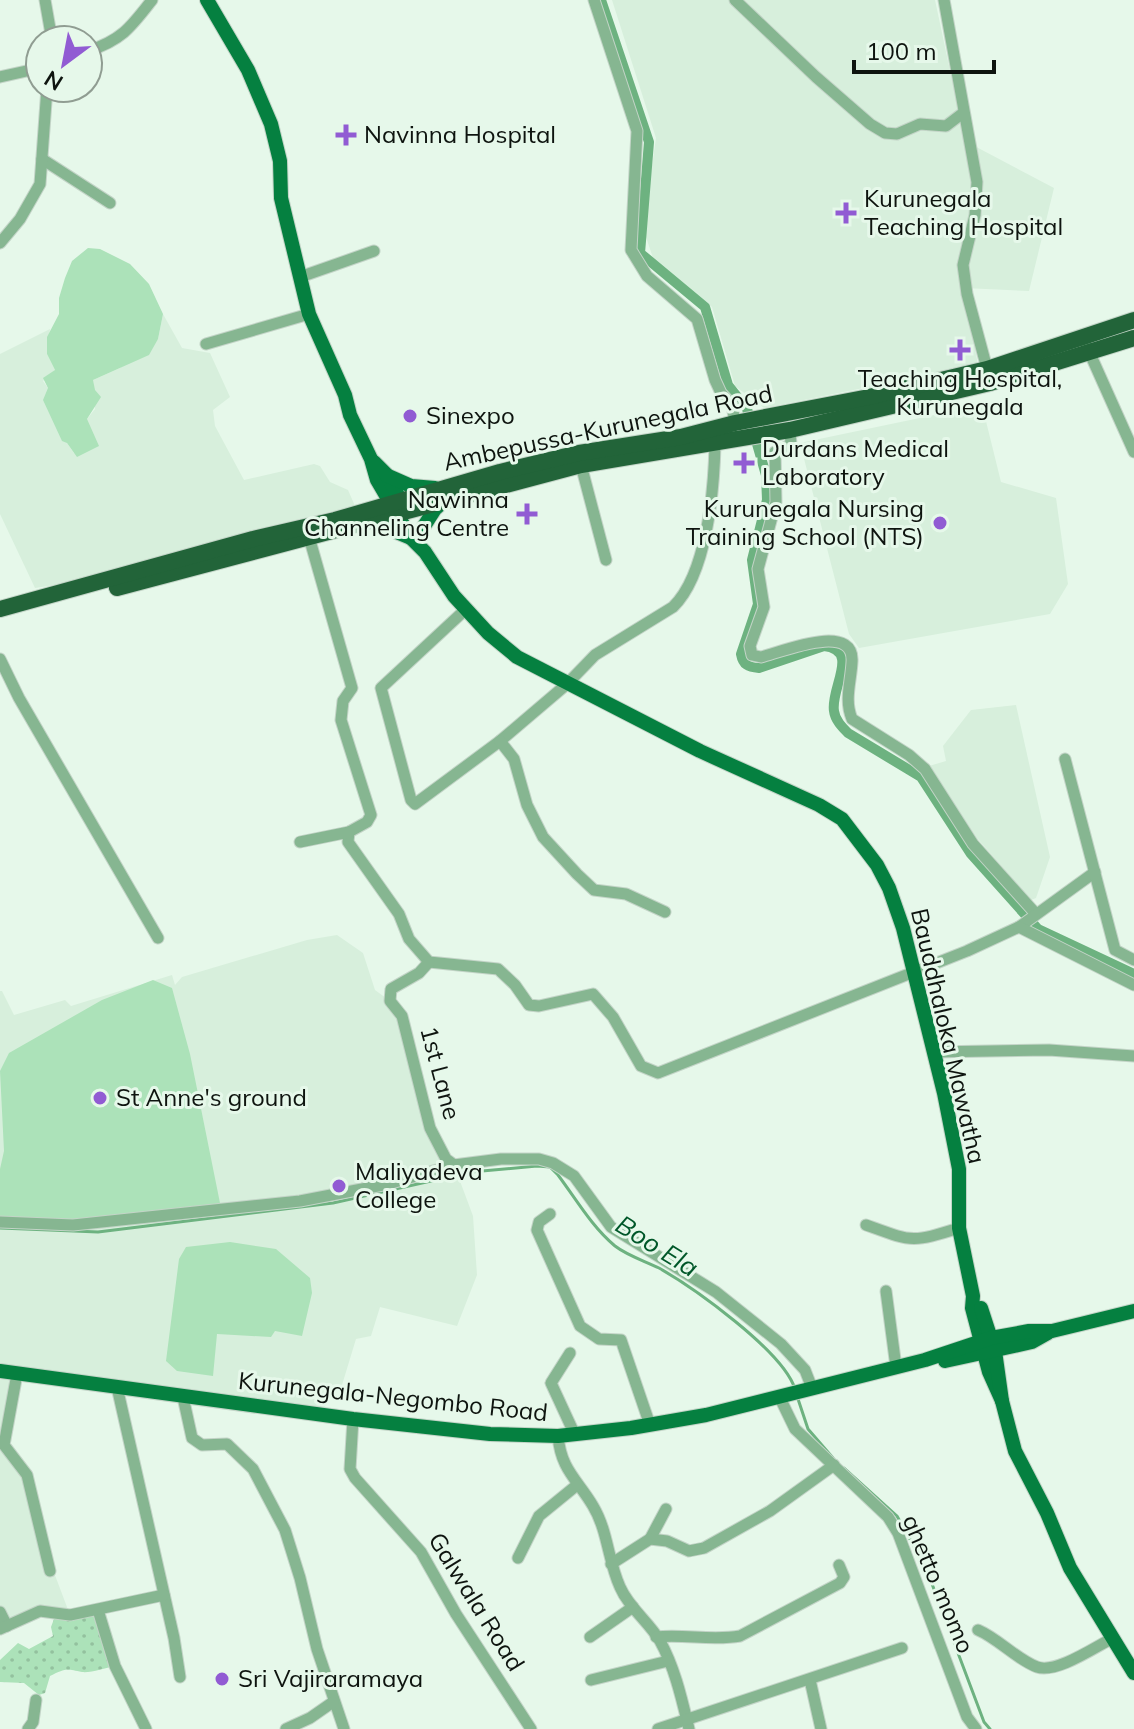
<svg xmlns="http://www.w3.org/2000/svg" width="1134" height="1729" viewBox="0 0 1134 1729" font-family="Mulish,sans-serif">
  <defs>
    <pattern id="grass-dots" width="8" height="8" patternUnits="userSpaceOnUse" patternTransform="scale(2)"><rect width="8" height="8" fill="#ace2b9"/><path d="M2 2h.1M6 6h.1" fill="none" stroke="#93c19e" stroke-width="1.8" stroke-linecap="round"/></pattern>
  </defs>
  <rect width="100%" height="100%" fill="#e6f8ea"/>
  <g fill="#d7efdc">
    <path d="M612 0H935L965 141 1054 188 1029 291 964 288 978 365 764 408 735 386 712 307 654 261 643 228 656 138Z"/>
    <path d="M163 314 182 348 210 353 230 397 213 410 215 426 244 480 314 464 320 466 330 482 348 490 355 506 253 530 80 581 35 588 0 514V354L50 329 47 354 55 370 43 381 48 388 67 443 74 453 87 419 95 409 93 380 120 368 158 339Z"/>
    <path d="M982 405 1001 482 1056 498 1068 584 1050 614 859 648 849 634 800 443Z"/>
    <path d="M1016 705 1050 857 1036 898 1031 900 977 838 929 766 946 761 943 746 971 710Z"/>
    <path d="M337 935 363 953 375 990 390 1001 402 1016 430 1128 454 1165 473 1216 477 1275 457 1326 380 1307 371 1336 356 1339 342 1385 319 1414 17 1374 4 1445 23 1467 38 1530 70 1615 49 1611 0 1629V991H2L14 1015 65 1000 71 1006 172 975 175 985 182 977 307 940Z"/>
  </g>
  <path fill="url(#grass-dots)" d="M98 1610 115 1666C105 1668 91 1673 82 1672 66 1669 66 1668 50 1676L45 1693 39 1695 24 1683 0 1682V1660L18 1643 29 1649 53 1636 51 1627 54 1619Z"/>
  <g fill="#ace2b9">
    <path d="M88 248 100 249 130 264 149 284 163 314 158 339 149 355 93 380 95 390 101 397 87 419 99 446 77 457 67 443 62 441 43 400 48 388 43 378 55 370 47 354V337L59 314V298L65 278 72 261Z"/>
    <path d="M153 980 172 988 190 1054 221 1208 112 1222H0V1169L4 1151 0 1071 9 1053 102 1000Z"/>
    <path d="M230 1242 276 1249 310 1278 312 1293 302 1336 275 1331 271 1337 217 1334 213 1376 177 1371 166 1361 179 1259 186 1247Z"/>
  </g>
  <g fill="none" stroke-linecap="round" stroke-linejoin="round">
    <g stroke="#6db280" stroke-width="3">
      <path d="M0 1228 98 1232 333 1203 471 1172 537 1166 550 1167 558 1175C576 1199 592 1227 615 1246 628 1256 645 1261 659 1268 694 1288 783 1351 795 1389"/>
      <path d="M797 1396 808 1429 833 1458"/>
      <path d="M844 1468 897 1516 926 1568 984 1722 990 1729"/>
    </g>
    <path stroke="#6db280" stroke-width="10" d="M601 0 649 142 640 253 705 307 728 385 747 409 766 475 767 500 752 560 758 604 741 654C743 665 748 667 759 668L824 646C861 650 830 688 834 711 835 720 842 727 848 733L921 777 971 854 1038 929 1134 974"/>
    <g stroke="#c3d4c7" stroke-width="13">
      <g id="minor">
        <path d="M45 0 52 40"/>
        <path d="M594 0 637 131 631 250 647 276 697 319 715 380 721 393 732 405 735 423"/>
        <path d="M735 0 816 77 870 124 885 133 897 134 920 124 946 126 963 113"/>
        <path d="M944 0 977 182 975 215 963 265 967 294 989 376"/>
        <path d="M88 51C122 40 131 27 152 0"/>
        <path d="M0 77 40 68"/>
        <path d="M42 159 110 203"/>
        <path d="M0 243 20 219 40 184 47 88"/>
        <path d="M300 277 374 251"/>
        <path d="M206 344 309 314"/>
        <path d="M1087 347 1134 452"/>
        <path d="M790 430 791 445 775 452 776 502 758 569 764 607 750 646 752 655 761 657C781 652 855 621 852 662 851 682 844 700 852 719L909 755 925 769 973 844 1036 914"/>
        <path d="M581 465 606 560"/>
        <path d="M309 537 352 688 343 701 341 720 371 815 367 822 349 832 348 842 399 914 409 939 429 962 498 969 515 985 529 1005 539 1006 593 994 613 1017 641 1066 658 1073 967 951 1019 927 1095 872"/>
        <path d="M465 610 381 688 411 800 415 804 500 741 567 684 595 655 673 607C707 574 714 490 715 444"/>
        <path d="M0 659 19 698 158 938"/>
        <path d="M500 741 514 759 527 805 543 837 577 874 594 890 626 894 665 912"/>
        <path d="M1065 759 1115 950 1134 960"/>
        <path d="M300 842 349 832"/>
        <path d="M1019 927 1134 985"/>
        <path d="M429 962 419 973 391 989 390 1001 402 1016 430 1128 446 1159 454 1165"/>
        <path d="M933 1052 1049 1050 1134 1056"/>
        <path d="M550 1214 539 1222 537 1230 580 1326 599 1339 621 1340 650 1425"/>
        <path d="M0 1222 73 1225 300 1201 388 1184 454 1165 501 1159H539L553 1163 574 1176 611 1227 716 1292 781 1344 805 1370 812 1388"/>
        <path d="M866 1225C913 1242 911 1243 959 1228"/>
        <path d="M886 1291 896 1367"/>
        <path d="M570 1353 551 1383 575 1435"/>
        <path d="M17 1374 4 1445 27 1475 50 1571"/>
        <path d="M117 1387 174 1638 180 1677"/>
        <path d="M779 1396 795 1429 888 1517 898 1533 967 1717 976 1729"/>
        <path d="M183 1397 192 1438 202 1445 227 1444 253 1469 285 1530 300 1578 317 1649 344 1729"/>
        <path d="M353 1419 350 1469 355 1478 421 1552 456 1614 531 1729"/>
        <path d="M558 1436C561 1470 577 1479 593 1506 608 1531 608 1561 620 1587 629 1608 649 1622 660 1641 675 1668 682 1700 689 1729"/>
        <path d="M650 1539 666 1509"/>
        <path d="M518 1558 539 1516 577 1485"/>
        <path d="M611 1564 650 1539 667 1541 689 1551 704 1548 770 1511 834 1465"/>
        <path d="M98 1610 115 1666 146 1729"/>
        <path d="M0 1612 7 1626"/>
        <path d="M0 1629 40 1611 70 1615 164 1595"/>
        <path d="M978 1630C999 1639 1016 1659 1037 1667 1056 1674 1095 1647 1113 1638"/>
        <path d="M590 1637 633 1607"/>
        <path d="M656 1637C684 1634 713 1641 740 1636L840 1583 844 1577 839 1565"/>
        <path d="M591 1680 668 1661"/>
        <path d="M810 1680 821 1729"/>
        <path d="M28 1729 33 1722 36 1700"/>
        <path d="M286 1729 310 1718 333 1702"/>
        <path d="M658 1729 902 1648"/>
      </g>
    </g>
    <g stroke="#c3d4c7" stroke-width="16">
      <g id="major">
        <path d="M207 0 248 70 271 124 280 161 281 198 309 314 345 395 350 415 371 459 377 480 411 538 425 552 454 596 488 633 517 657 700 751 819 805 842 819 877 865 889 888 903 928 944 1093 959 1169V1228L973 1296 972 1308 989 1372 1002 1401"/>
        <path d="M374 462 386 474 405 508"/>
        <path d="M386 475 411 486 435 488"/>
        <path d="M370 521 411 538"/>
        <path d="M419 534 435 509 445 500"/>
        <path d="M981 1308 995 1351 1002 1401 1015 1451 1047 1513 1070 1568 1134 1673"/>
        <path d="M945 1361 1032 1342 1048 1333"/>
        <path d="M0 1371 353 1419 490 1434 558 1436 631 1428 706 1415 925 1360 991 1338 1029 1331H1052L1134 1311"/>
      </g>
    </g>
    <g stroke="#c3d4c7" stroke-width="18">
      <g id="highway">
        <path d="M117 588 581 465 790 430 990 383 1134 338"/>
        <path d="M0 609 253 539 335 520 500 472 579 453 681 437 735 423 869 397 987 369 1134 320"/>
      </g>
    </g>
    <use href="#minor" stroke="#86b691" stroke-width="11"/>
    <use href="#major" stroke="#058040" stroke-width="14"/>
    <use href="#highway" stroke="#226439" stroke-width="16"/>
  </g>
  <g fill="#915bd3" stroke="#e6f8ea" stroke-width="3">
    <path d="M342 123h8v8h8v8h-8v8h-8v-8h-8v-8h8z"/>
    <path d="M842 201h8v8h8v8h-8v8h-8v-8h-8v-8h8z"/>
    <path d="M956 338h8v8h8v8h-8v8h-8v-8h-8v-8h8z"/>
    <circle cx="410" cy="416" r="8"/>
    <path d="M740 451h8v8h8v8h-8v8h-8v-8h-8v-8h8z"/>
    <path d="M523 502h8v8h8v8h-8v8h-8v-8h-8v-8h8z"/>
    <circle cx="940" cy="523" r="8"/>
    <circle cx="100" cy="1098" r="8"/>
    <circle cx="339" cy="1186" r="8"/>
    <circle cx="222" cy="1679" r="8"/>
  </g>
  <g text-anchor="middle" stroke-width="6" stroke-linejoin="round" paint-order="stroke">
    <g font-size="24" fill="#0e140f" stroke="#e6f8ea" text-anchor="start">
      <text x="364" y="143">Navinna Hospital</text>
      <text x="864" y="207">Kurunegala<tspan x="864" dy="28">Teaching Hospital</tspan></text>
      <text x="960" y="387" text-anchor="middle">Teaching Hospital,<tspan x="960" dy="28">Kurunegala</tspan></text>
      <text x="426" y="424">Sinexpo</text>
      <text x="762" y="457">Durdans Medical<tspan x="762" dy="28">Laboratory</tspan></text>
      <text x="509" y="508" text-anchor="end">Nawinna<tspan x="509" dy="28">Channeling Centre</tspan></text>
      <text x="924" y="517" text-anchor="end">Kurunegala Nursing<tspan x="924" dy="28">Training School (NTS)</tspan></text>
      <text x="116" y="1106">St Anne's ground</text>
      <text x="355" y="1180">Maliyadeva<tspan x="355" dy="28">College</tspan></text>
      <text x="238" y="1687">Sri Vajiraramaya</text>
    </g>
    <g font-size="24" fill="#0e140f" stroke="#e6f8ea">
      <text transform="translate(608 428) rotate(-12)" y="8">Ambepussa-Kurunegala Road</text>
      <text transform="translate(948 1036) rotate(77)" y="8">Bauddhaloka Mawatha</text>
      <text transform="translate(440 1073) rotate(75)" y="8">1st Lane</text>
      <text transform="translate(393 1397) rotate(6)" y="8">Kurunegala-Negombo Road</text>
      <text transform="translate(938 1584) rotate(67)" y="8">ghetto momo</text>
      <text transform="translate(476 1602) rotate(58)" y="8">Galwala Road</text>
    </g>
    <g font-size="26" font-style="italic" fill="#005729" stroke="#e6f8ea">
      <text transform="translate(657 1246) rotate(32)" y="9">Boo Ela</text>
    </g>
  </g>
  <g transform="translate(64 64) rotate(212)"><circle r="38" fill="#e6f8ea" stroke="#909d92" stroke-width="2"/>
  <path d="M0-6L14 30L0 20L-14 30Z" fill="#915bd3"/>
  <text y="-12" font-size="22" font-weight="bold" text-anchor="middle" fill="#0e140f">N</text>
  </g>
  <path d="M854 60v12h140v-12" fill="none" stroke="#0e140f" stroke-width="4"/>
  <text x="866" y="60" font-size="24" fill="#0e140f" stroke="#e6f8ea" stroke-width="6" paint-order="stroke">100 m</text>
</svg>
